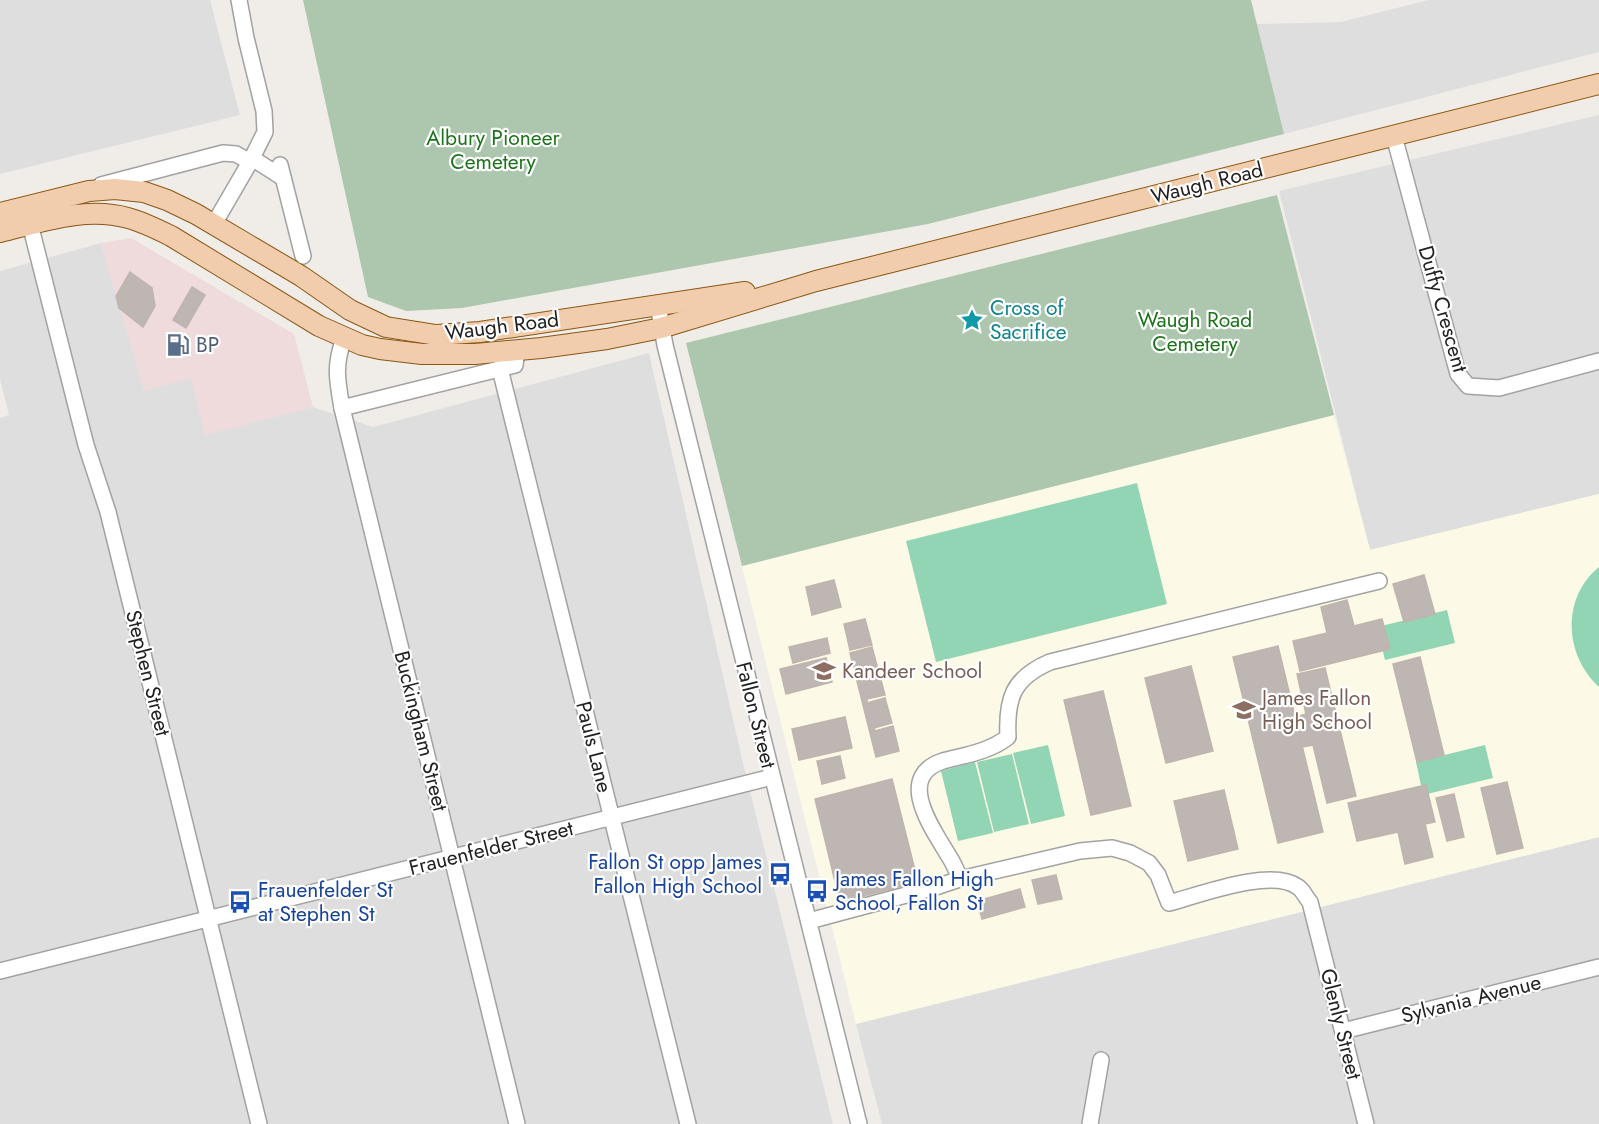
<svg xmlns="http://www.w3.org/2000/svg" width="1599" height="1124" viewBox="0 0 1599 1124" font-family="Jost,sans-serif">
  <rect width="100%" height="100%" fill="#f0ede9"/>
  <g fill="#dfdede">
    <path d="M0 0H210L240 115 0 174Z"/>
    <path d="M1429 0H1599V52L1284 134 1257 24 1341 22Z"/>
    <path d="M1599 115V494L1370 550 1279 191Z"/>
    <path d="M101 243 144 390 191 377 205 434 313 407 373 427 649 353 743 763 833 1124H0V418L9 415 0 379V271Z"/>
    <path d="M1599 837V1124H882L856 1024Z"/>
  </g>
  <path fill="#efdbdc" d="M131 238 294 334 313 407 205 435 191 378 144 391 101 243Z"/>
  <path fill="#fcfae7" d="M1334 415 1370 550 1599 494V837L856 1024 742 566Z"/>
  <g fill="#adc6ae">
    <path d="M303 0H1251L1284 134 928 224 462 308 406 311 368 297Z"/>
    <path d="M1277 195 1334 415 742 566 686 343Z"/>
  </g>
  <g fill="#92d5b4">
    <path d="M1137 483 1167 604 936 662 906 541Z"/>
    <path d="M1599 567V687C1564 655 1561 598 1599 567Z"/>
    <path d="M1447 610 1455 643 1385 660 1377 627Z"/>
    <path d="M1048 745 1065 816 1031 824 1013 753Z"/>
    <path d="M1485 745 1493 778 1423 795 1416 762Z"/>
    <path d="M1012 754 1029 824 994 832 977 762Z"/>
    <path d="M975 762 993 833 958 841 941 771Z"/>
  </g>
  <g fill="#bdb6b2" stroke="#c0b4ad" stroke-width="1.5">
    <path d="M130 272 152 288 155 306 143 327 119 308 116 296Z"/>
    <path d="M192 287 205 295 186 328 173 320Z"/>
    <path d="M1424 575 1435 614 1404 622 1393 584Z"/>
    <path d="M834 580 841 607 812 615 806 587Z"/>
    <path d="M1347 600 1354 626 1382 619 1390 649 1300 671 1293 641 1327 633 1321 607Z"/>
    <path d="M865 619 872 645 850 650 844 624Z"/>
    <path d="M827 638 830 653 793 663 789 647Z"/>
    <path d="M1278 646 1323 832 1278 843 1233 657Z"/>
    <path d="M872 647 885 695 867 699V703L885 698 892 723 874 728 875 731 893 726 899 751 876 757 850 653Z"/>
    <path d="M1420 657 1444 755 1417 762 1393 664Z"/>
    <path d="M826 658 832 682 786 694 780 669Z"/>
    <path d="M1191 666 1213 751 1166 763 1145 678Z"/>
    <path d="M1325 668 1356 796 1327 803 1313 745 1303 747 1295 717 1306 714 1297 674Z"/>
    <path d="M1103 691 1131 806 1091 815 1064 700Z"/>
    <path d="M845 717 852 748 799 760 792 729Z"/>
    <path d="M840 756 845 778 822 784 817 761Z"/>
    <path d="M892 779 918 882 840 902 815 799Z"/>
    <path d="M1507 782 1523 848 1497 854 1481 788Z"/>
    <path d="M1426 785 1435 822 1425 824 1433 857 1405 864 1398 832 1357 841 1348 803Z"/>
    <path d="M1224 790 1238 849 1188 861 1174 801Z"/>
    <path d="M1454 794 1464 837 1447 841 1436 798Z"/>
    <path d="M1056 875 1062 899 1038 904 1032 880Z"/>
    <path d="M1020 889 1025 907 982 919 977 901Z"/>
  </g>
  <g fill="none" stroke-linecap="round" stroke-linejoin="round">
    <g stroke="#a2a2a2" stroke-width="18">
      <g id="minor">
        <path d="M1394 136 1458 374 1468 386 1499 388 1599 361"/>
        <path d="M252 158 283 178"/>
        <path d="M280 165 303 256"/>
        <path d="M101 185 223 153 236 154 250 162"/>
        <path d="M30 224 86 445 108 512 259 1124"/>
        <path d="M214 224 250 162 265 132 264 111 246 38 239 0"/>
        <path d="M658 305 665 345 859 1124"/>
        <path d="M344 338C334 366 337 379 342 408L517 1124"/>
        <path d="M500 369 688 1124"/>
        <path d="M342 408 515 365 517 350"/>
        <path d="M960 879C957 872 954 864 950 858 935 832 893 777 943 761 965 755 989 752 1008 737 1006 698 1013 678 1050 662L1379 581"/>
        <path d="M809 921 936 887 960 879 1080 851 1112 848 1130 853 1149 863 1158 875 1169 903C1199 895 1272 867 1298 887 1303 890 1306 898 1310 902L1366 1124"/>
        <path d="M0 971 772 777"/>
        <path d="M1343 1031 1599 967"/>
        <path d="M1090 1124 1101 1060"/>
      </g>
    </g>
    <g stroke="#8b5713" stroke-width="22">
      <g id="major">
        <path d="M0 213 89 191 115 189 144 192 167 200 196 214 301 276 350 310 386 327 436 335 480 332 745 292"/>
        <path d="M0 232C41 222 86 206 128 218 143 222 157 229 171 236L319 326 362 345 380 349 422 354H475L541 348 607 339 661 328 816 281 1599 84"/>
      </g>
    </g>
    <use href="#minor" stroke="#fff" stroke-width="15"/>
    <use href="#major" stroke="#f1cdad" stroke-width="20"/>
  </g>
  <defs>
    <g id="sight-bare" transform="scale(1.8)"><path d="M0-6L1.8-2.2L6-1.7L2.9 1.2L3.7 5.4L0 3.3L-3.7 5.4L-2.9 1.2L-6-1.7L-1.8-2.2Z" fill="#0f9aa8" stroke="#fff" stroke-width="2.5" paint-order="stroke"/></g>
    <g id="fuel-bare" transform="scale(1.8)"><path d="M-5.5-6h7V0h2V4h1.3V-2.5L3-4.5l.8-.8L6-3V5H2.5V1h-1V6h-7ZM-4.2-4.7v3.2H.2V-4.7Z" fill="#5c6f8a" stroke="#fff" stroke-width="2.5" paint-order="stroke"/></g>
    <g id="school-bare" transform="scale(1.8)"><path d="M0-5L7-2L0 1L-7-2ZM-4 1L0 2.5L4 1V4Q0 6-4 4Z" fill="#8d6e63" stroke="#fff" stroke-width="2.5" paint-order="stroke"/></g>
    <g id="bus-bare" transform="scale(1.8)"><path d="M-5-6H5V4H4V6H2V4H-2V6H-4V4H-5ZM-3.5-4V0h7V-4ZM-3.5 1.2v1.5H-2V1.2ZM2 1.2v1.5H3.5V1.2Z" fill="#1a4fb4" stroke="#fff" stroke-width="2.5" paint-order="stroke"/></g>
  </defs>
  <g fill-rule="evenodd">
    <use href="#sight-bare" x="972" y="320"/>
    <use href="#fuel-bare" x="178" y="345"/>
    <use href="#school-bare" x="824" y="671"/>
    <use href="#school-bare" x="1244" y="710"/>
    <use href="#bus-bare" x="780" y="874"/>
    <use href="#bus-bare" x="817" y="891"/>
    <use href="#bus-bare" x="240" y="902"/>
  </g>
  <g text-anchor="middle" stroke-width="4.5" stroke-linejoin="round" paint-order="stroke">
    <g font-size="21" fill="#1c741a" stroke="#fff">
      <text x="493" y="145">Albury Pioneer<tspan x="493" dy="24">Cemetery</tspan></text>
      <text x="1195" y="327">Waugh Road<tspan x="1195" dy="24">Cemetery</tspan></text>
    </g>
    <g font-size="21" fill="#212121" stroke="#fff">
      <text transform="translate(1207 183) rotate(-14)" y="7">Waugh Road</text>
      <text transform="translate(1443 309) rotate(74)" y="7">Duffy Crescent</text>
      <text transform="translate(502 326) rotate(-7)" y="7">Waugh Road</text>
      <text transform="translate(148 673) rotate(76)" y="7">Stephen Street</text>
      <text transform="translate(756 715) rotate(76)" y="7">Fallon Street</text>
      <text transform="translate(421 731) rotate(76)" y="7">Buckingham Street</text>
      <text transform="translate(594 747) rotate(76)" y="7">Pauls Lane</text>
      <text transform="translate(491 848) rotate(-14)" y="7">Frauenfelder Street</text>
      <text transform="translate(1471 999) rotate(-14)" y="7">Sylvania Avenue</text>
      <text transform="translate(1341 1024) rotate(76)" y="7">Glenly Street</text>
    </g>
    <g font-size="21" fill="#0d838f" stroke="#fff" text-anchor="start">
      <text x="990" y="315">Cross of<tspan x="990" dy="24">Sacrifice</tspan></text>
    </g>
    <g font-size="21" fill="#4e5e75" stroke="#fff" text-anchor="start">
      <text x="196" y="352">BP</text>
    </g>
    <g font-size="21" fill="#785e54" stroke="#fff" text-anchor="start">
      <text x="842" y="678">Kandeer School</text>
      <text x="1262" y="705">James Fallon<tspan x="1262" dy="24">High School</tspan></text>
    </g>
    <g font-size="21" fill="#164399" stroke="#fff" text-anchor="start">
      <text x="762" y="869" text-anchor="end">Fallon St opp James<tspan x="762" dy="24">Fallon High School</tspan></text>
      <text x="835" y="886">James Fallon High<tspan x="835" dy="24">School, Fallon St</tspan></text>
      <text x="258" y="897">Frauenfelder St<tspan x="258" dy="24">at Stephen St</tspan></text>
    </g>
  </g>
</svg>
